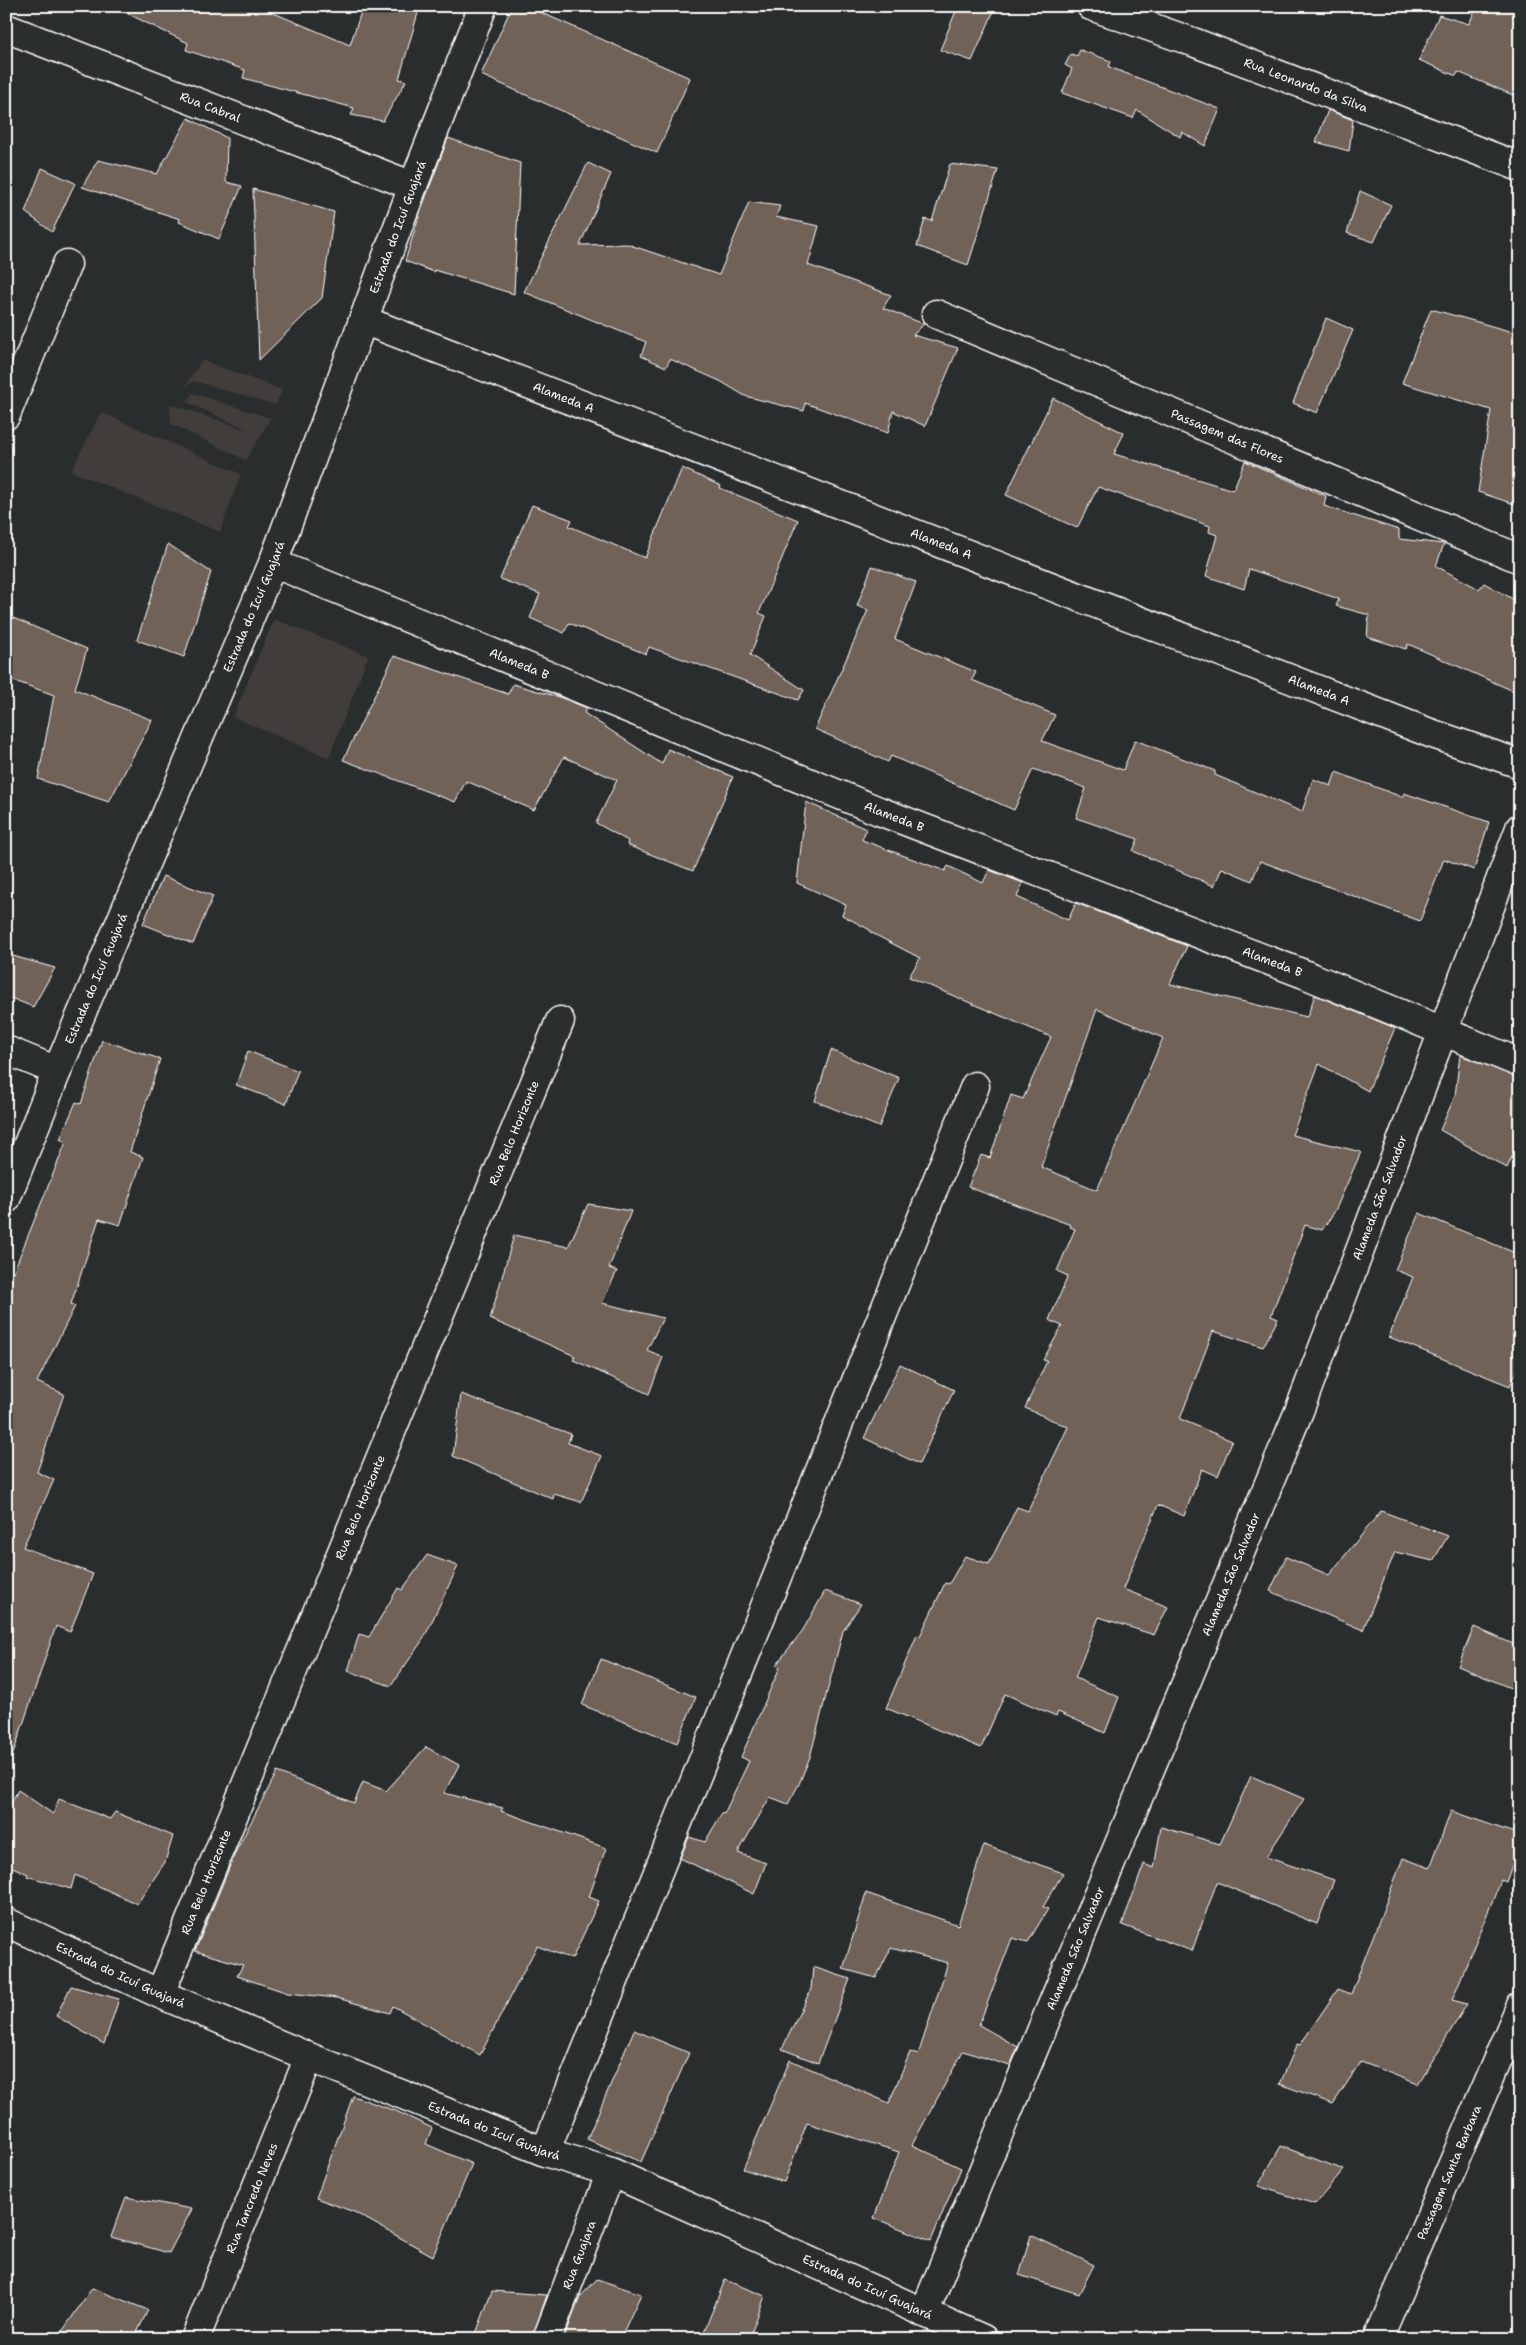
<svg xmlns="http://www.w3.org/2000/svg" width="1526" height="2345" viewBox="0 0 1526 2345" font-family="'Shantell Sans',sans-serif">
  <rect width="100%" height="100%" fill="#2a2d2e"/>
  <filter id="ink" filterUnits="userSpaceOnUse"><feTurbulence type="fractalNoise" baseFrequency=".02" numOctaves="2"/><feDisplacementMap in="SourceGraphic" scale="10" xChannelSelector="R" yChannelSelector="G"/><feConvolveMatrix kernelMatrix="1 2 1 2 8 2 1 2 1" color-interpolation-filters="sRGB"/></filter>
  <g filter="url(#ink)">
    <g fill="#3f3d3b">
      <path d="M202 360 282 390 276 405 194 381 185 386Z"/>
      <path d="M192 393 271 418 246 460 171 424 170 404 253 432 187 402Z"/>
      <path d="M101 412 241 474 220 532 71 471Z"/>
      <path d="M274 619 368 656 329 758 233 717Z"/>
    </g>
    <g fill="#716258" stroke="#fff" fill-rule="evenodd">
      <path d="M112 6H257L350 45 363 6H420L399 79 406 81 383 121 351 115 354 108 243 78 245 70 186 50 188 43Z"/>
      <path d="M512 6H526L690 78 657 153 481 75Z"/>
      <path d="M958 6H996L972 61 940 50Z"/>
      <path d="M1477 6H1520V98L1458 72 1456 76 1419 60 1439 15 1469 24Z"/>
      <path d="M1080 50 1111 61 1109 67 1220 109 1205 146 1182 132 1180 137 1137 110 1133 118 1062 93 1072 69 1065 65 1071 54 1077 56Z"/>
      <path d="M1328 110 1353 120 1349 151 1316 142Z"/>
      <path d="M188 118 227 138 226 182 242 186 219 239 179 222 180 219 82 187 98 160 157 174Z"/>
      <path d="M448 138 520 163 514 294 434 270V272L405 261 421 210Z"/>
      <path d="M588 163 611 174 580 245 627 244 719 275 749 202 780 206 776 217 819 226 808 265 891 295 883 308 924 324 913 335 958 348 925 426 893 411 888 433 805 403 804 411 745 396 720 381 670 359 666 367 641 356 646 342 524 292Z"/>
      <path d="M950 164 998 170 968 265 917 246 925 219 932 221Z"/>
      <path d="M42 168 75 183 52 232 25 212Z"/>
      <path d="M253 189 334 212 322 298 259 360Z"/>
      <path d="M1360 191 1391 205 1374 242 1347 233Z"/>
      <path d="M1431 309 1520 334V506L1478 492 1491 410 1402 383Z"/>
      <path d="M1326 318 1353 330 1317 413 1293 403Z"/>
      <path d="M1053 398 1124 433 1114 454 1233 490 1245 461 1326 496 1324 506 1399 530V539L1444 544 1436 566 1479 589 1484 583 1520 603V694L1408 644 1406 649 1367 637 1369 615 1336 606 1339 599 1249 569 1244 589 1206 576 1217 535 1209 532 1210 526 1098 487 1077 528 1006 495Z"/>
      <path d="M682 468 721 486 720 488 798 520 759 613 766 616 750 655 804 690 798 700 649 647 646 654 569 623 564 633 530 618 540 594 500 579 532 505 572 520 569 526 645 558Z"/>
      <path d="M168 544 211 572 184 657 137 640Z"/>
      <path d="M872 566 916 582 895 639 976 672 972 680 1055 715 1042 741 1123 770 1135 740 1215 771V775L1302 812 1313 779 1331 786 1336 772 1402 797 1404 793 1489 822 1474 870 1444 859 1420 921 1260 861 1252 881 1222 868 1214 886 1133 851 1138 839 1076 818 1086 788 1033 769 1014 810 891 756 888 762 815 729 868 610 857 606Z"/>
      <path d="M6 615 87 649 75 689 152 720 109 802 38 779 54 695 6 678Z"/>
      <path d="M394 656 508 694 513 684 562 698 587 708 584 713 662 764 668 749 733 777 693 871 627 845 628 841 596 823 617 780 564 757 534 810 466 781 455 802 343 760Z"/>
      <path d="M806 802 866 829 862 840 945 871 948 866 983 883 989 870 1023 883 1017 897 1068 920 1076 903 1187 946 1170 984 1307 1017 1315 995 1395 1028 1368 1091 1319 1064 1292 1135 1361 1152 1335 1211 1322 1230 1305 1225 1271 1316 1278 1319 1263 1347 1213 1331 1180 1419 1232 1441 1218 1476 1202 1469 1184 1516 1158 1505 1123 1589 1168 1607 1154 1635 1099 1617 1075 1678 1119 1697 1105 1733 1058 1712 1056 1716 1005 1694 981 1748 886 1708 917 1635 920 1636 945 1583 949 1584 965 1556 989 1564 1017 1507 1028 1511 1068 1427 1025 1408 1047 1361 1043 1360 1062 1326 1049 1320 1068 1276 1057 1271 1075 1229 1070 1227 1071 1225 968 1187 981 1155 990 1158 1011 1095 1023 1099 1051 1037 909 977 920 958 870 932V930L842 915 846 905 797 883ZM1097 1009 1163 1038 1097 1190 1041 1167Z"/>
      <path d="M163 876 213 896 193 944 143 924Z"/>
      <path d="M6 954 55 968 33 1007 6 996Z"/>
      <path d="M102 1040 160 1059 130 1152 143 1157 120 1225 99 1219 71 1304 75 1306 37 1382 64 1394 37 1472 54 1480 23 1547 93 1574 70 1632 56 1626 12 1757 6 1756V1290L66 1142 60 1139 76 1102 81 1104Z"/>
      <path d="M831 1050 899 1078 879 1127 815 1101Z"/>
      <path d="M248 1051 298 1071 286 1104 236 1085Z"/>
      <path d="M1460 1055 1520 1078V1140L1507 1168 1440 1130 1455 1096Z"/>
      <path d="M588 1204 631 1211 609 1268 617 1271 602 1303 663 1318 647 1350 663 1357 649 1394 573 1360 575 1356 490 1319 514 1235 568 1247Z"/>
      <path d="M1419 1213 1520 1255V1364L1510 1386 1389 1337 1413 1277 1395 1270Z"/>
      <path d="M900 1364 954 1390 919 1464 864 1438Z"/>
      <path d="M461 1394 571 1434 568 1443 602 1456 581 1502 554 1494 553 1499 453 1456Z"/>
      <path d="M1381 1511 1448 1536 1433 1561 1395 1552 1363 1630 1270 1591 1286 1557 1329 1575Z"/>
      <path d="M427 1555 458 1566 424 1638 391 1686 348 1671 359 1634 369 1637 398 1588 402 1590Z"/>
      <path d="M825 1591 861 1604 843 1631 810 1757 799 1784 788 1804 770 1797 738 1853 766 1863 754 1894 680 1858 689 1837 705 1842 722 1813 724 1814 749 1761 741 1757 780 1667 776 1665 803 1630Z"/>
      <path d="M1474 1627 1520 1647V1692L1458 1666Z"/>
      <path d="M601 1659 696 1697 677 1743 582 1705Z"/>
      <path d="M426 1747 459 1765 444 1793 503 1808 501 1811 606 1848 589 1897 599 1901 572 1959 537 1946 480 2055 393 2006 390 2013 337 1998 288 1993 237 1976 243 1965 195 1951 236 1851 277 1772 354 1803 363 1782 386 1791Z"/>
      <path d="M1251 1776 1304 1799 1266 1857 1334 1880 1317 1924 1217 1882 1192 1951 1122 1925 1144 1864 1154 1868 1161 1827 1220 1844Z"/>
      <path d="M18 1790 53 1814 59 1799 110 1819 115 1812 173 1836 165 1862 137 1904 75 1875 71 1889 27 1876 28 1874 6 1864V1813Z"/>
      <path d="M1451 1811 1520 1835V1843L1506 1882 1501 1880 1452 2000 1467 2004 1418 2084 1361 2062 1333 2104 1280 2084 1297 2044 1300 2045 1338 1989 1351 1994 1403 1858 1430 1868Z"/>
      <path d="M984 1845 1063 1873 1043 1907 1048 1909 1028 1942 1012 1938 979 2025 1018 2047 1010 2066 963 2051 912 2145 961 2168 931 2241 874 2218 899 2152 807 2123 784 2182 743 2169 790 2060 889 2103 910 2052 918 2055 948 1963 891 1948 876 1978 843 1969 866 1893 958 1925Z"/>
      <path d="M813 1967 850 1979 818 2063 782 2049 811 1989Z"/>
      <path d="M71 1986 119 1999 104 2044 56 2016Z"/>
      <path d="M634 2030 689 2053 641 2162 587 2139Z"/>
      <path d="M353 2096 396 2111 432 2128 426 2144 472 2164 433 2256 354 2212 316 2198Z"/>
      <path d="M1281 2146 1344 2170 1315 2204 1258 2186Z"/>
      <path d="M126 2197 192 2209 169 2253 111 2237Z"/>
      <path d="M1031 2235 1094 2265 1079 2294 1019 2275Z"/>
      <path d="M597 2279 641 2294 620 2339H564L580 2297Z"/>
      <path d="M725 2280 765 2296 749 2339H701Z"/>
      <path d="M92 2288 148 2310 134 2339H57Z"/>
      <path d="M492 2291 547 2295 532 2339H474Z"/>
    </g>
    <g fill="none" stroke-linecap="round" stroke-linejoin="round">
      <g stroke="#fff" stroke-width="31">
        <g id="minor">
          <path id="s1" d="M1091 6 1193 42 1520 167"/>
          <path id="s2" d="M6 28 413 186"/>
          <path id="s3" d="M936 314 1520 559"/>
          <path id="s4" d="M363 320 1430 733 1520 764"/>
          <path d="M6 415 67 264"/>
          <path id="s5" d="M273 563 879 811 1304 974 1520 1063"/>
          <path d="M6 1050 57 1071"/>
          <path id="s6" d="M6 1199 57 1071 273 563 413 186 483 6"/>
          <path id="s7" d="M6 1922 160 1994 309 2057 545 2152 611 2172 983 2339"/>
          <path id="s8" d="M160 1994 560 1021"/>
          <path d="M545 2152 975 1086"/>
          <path id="s9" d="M924 2313 1299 1411 1520 828"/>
          <path id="s10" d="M195 2339 309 2057"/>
          <path id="s11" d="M547 2339 611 2172"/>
          <path id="s12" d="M1378 2339 1520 2007"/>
        </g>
      </g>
      <use href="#minor" stroke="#2a2d2e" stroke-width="28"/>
    </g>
  </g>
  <g text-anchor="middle" stroke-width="5" stroke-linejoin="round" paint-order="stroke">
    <g font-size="12" fill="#fff" stroke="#2a2d2e">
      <text dy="4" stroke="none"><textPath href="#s1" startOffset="229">Rua Leonardo da Silva</textPath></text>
      <text dy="4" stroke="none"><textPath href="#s2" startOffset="219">Rua Cabral</textPath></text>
      <text dy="4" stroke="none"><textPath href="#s6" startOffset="1048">Estrada do Icuí Guajará</textPath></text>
      <text dy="4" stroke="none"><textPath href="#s4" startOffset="215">Alameda A</textPath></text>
      <text dy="4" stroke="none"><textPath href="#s3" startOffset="316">Passagem das Flores</textPath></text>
      <text dy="4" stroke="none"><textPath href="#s4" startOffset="620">Alameda A</textPath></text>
      <text dy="4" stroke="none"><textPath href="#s6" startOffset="642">Estrada do Icuí Guajará</textPath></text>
      <text dy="4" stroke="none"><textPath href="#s5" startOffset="266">Alameda B</textPath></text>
      <text dy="4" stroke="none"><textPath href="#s4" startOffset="1025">Alameda A</textPath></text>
      <text dy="4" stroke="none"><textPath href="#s5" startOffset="671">Alameda B</textPath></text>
      <text dy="4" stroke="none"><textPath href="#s5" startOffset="1076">Alameda B</textPath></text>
      <text dy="4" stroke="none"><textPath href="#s6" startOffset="238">Estrada do Icuí Guajará</textPath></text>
      <text dy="4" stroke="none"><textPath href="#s8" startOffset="931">Rua Belo Horizonte</textPath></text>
      <text dy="4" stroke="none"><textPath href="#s9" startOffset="1205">Alameda São Salvador</textPath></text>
      <text dy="4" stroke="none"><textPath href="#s8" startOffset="526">Rua Belo Horizonte</textPath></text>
      <text dy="4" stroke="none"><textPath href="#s9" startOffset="800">Alameda São Salvador</textPath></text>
      <text dy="4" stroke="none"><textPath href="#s8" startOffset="121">Rua Belo Horizonte</textPath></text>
      <text dy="4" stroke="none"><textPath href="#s9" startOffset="395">Alameda São Salvador</textPath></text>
      <text dy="4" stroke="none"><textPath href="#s7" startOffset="126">Estrada do Icuí Guajará</textPath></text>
      <text dy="4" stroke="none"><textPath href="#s7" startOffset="531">Estrada do Icuí Guajará</textPath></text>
      <text dy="4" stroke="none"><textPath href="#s12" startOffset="181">Passagem Santa Barbara</textPath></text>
      <text dy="4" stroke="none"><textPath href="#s10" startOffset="152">Rua Tancredo Neves</textPath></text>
      <text dy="4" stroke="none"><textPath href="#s11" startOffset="90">Rua Guajara</textPath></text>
      <text dy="4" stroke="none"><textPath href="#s7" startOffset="936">Estrada do Icuí Guajará</textPath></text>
    </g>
  </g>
  <rect width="1526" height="2345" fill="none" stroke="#2a2d2e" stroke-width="25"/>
  <rect x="12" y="12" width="1501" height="2320" fill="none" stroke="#fff" stroke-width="2" filter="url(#ink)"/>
</svg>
